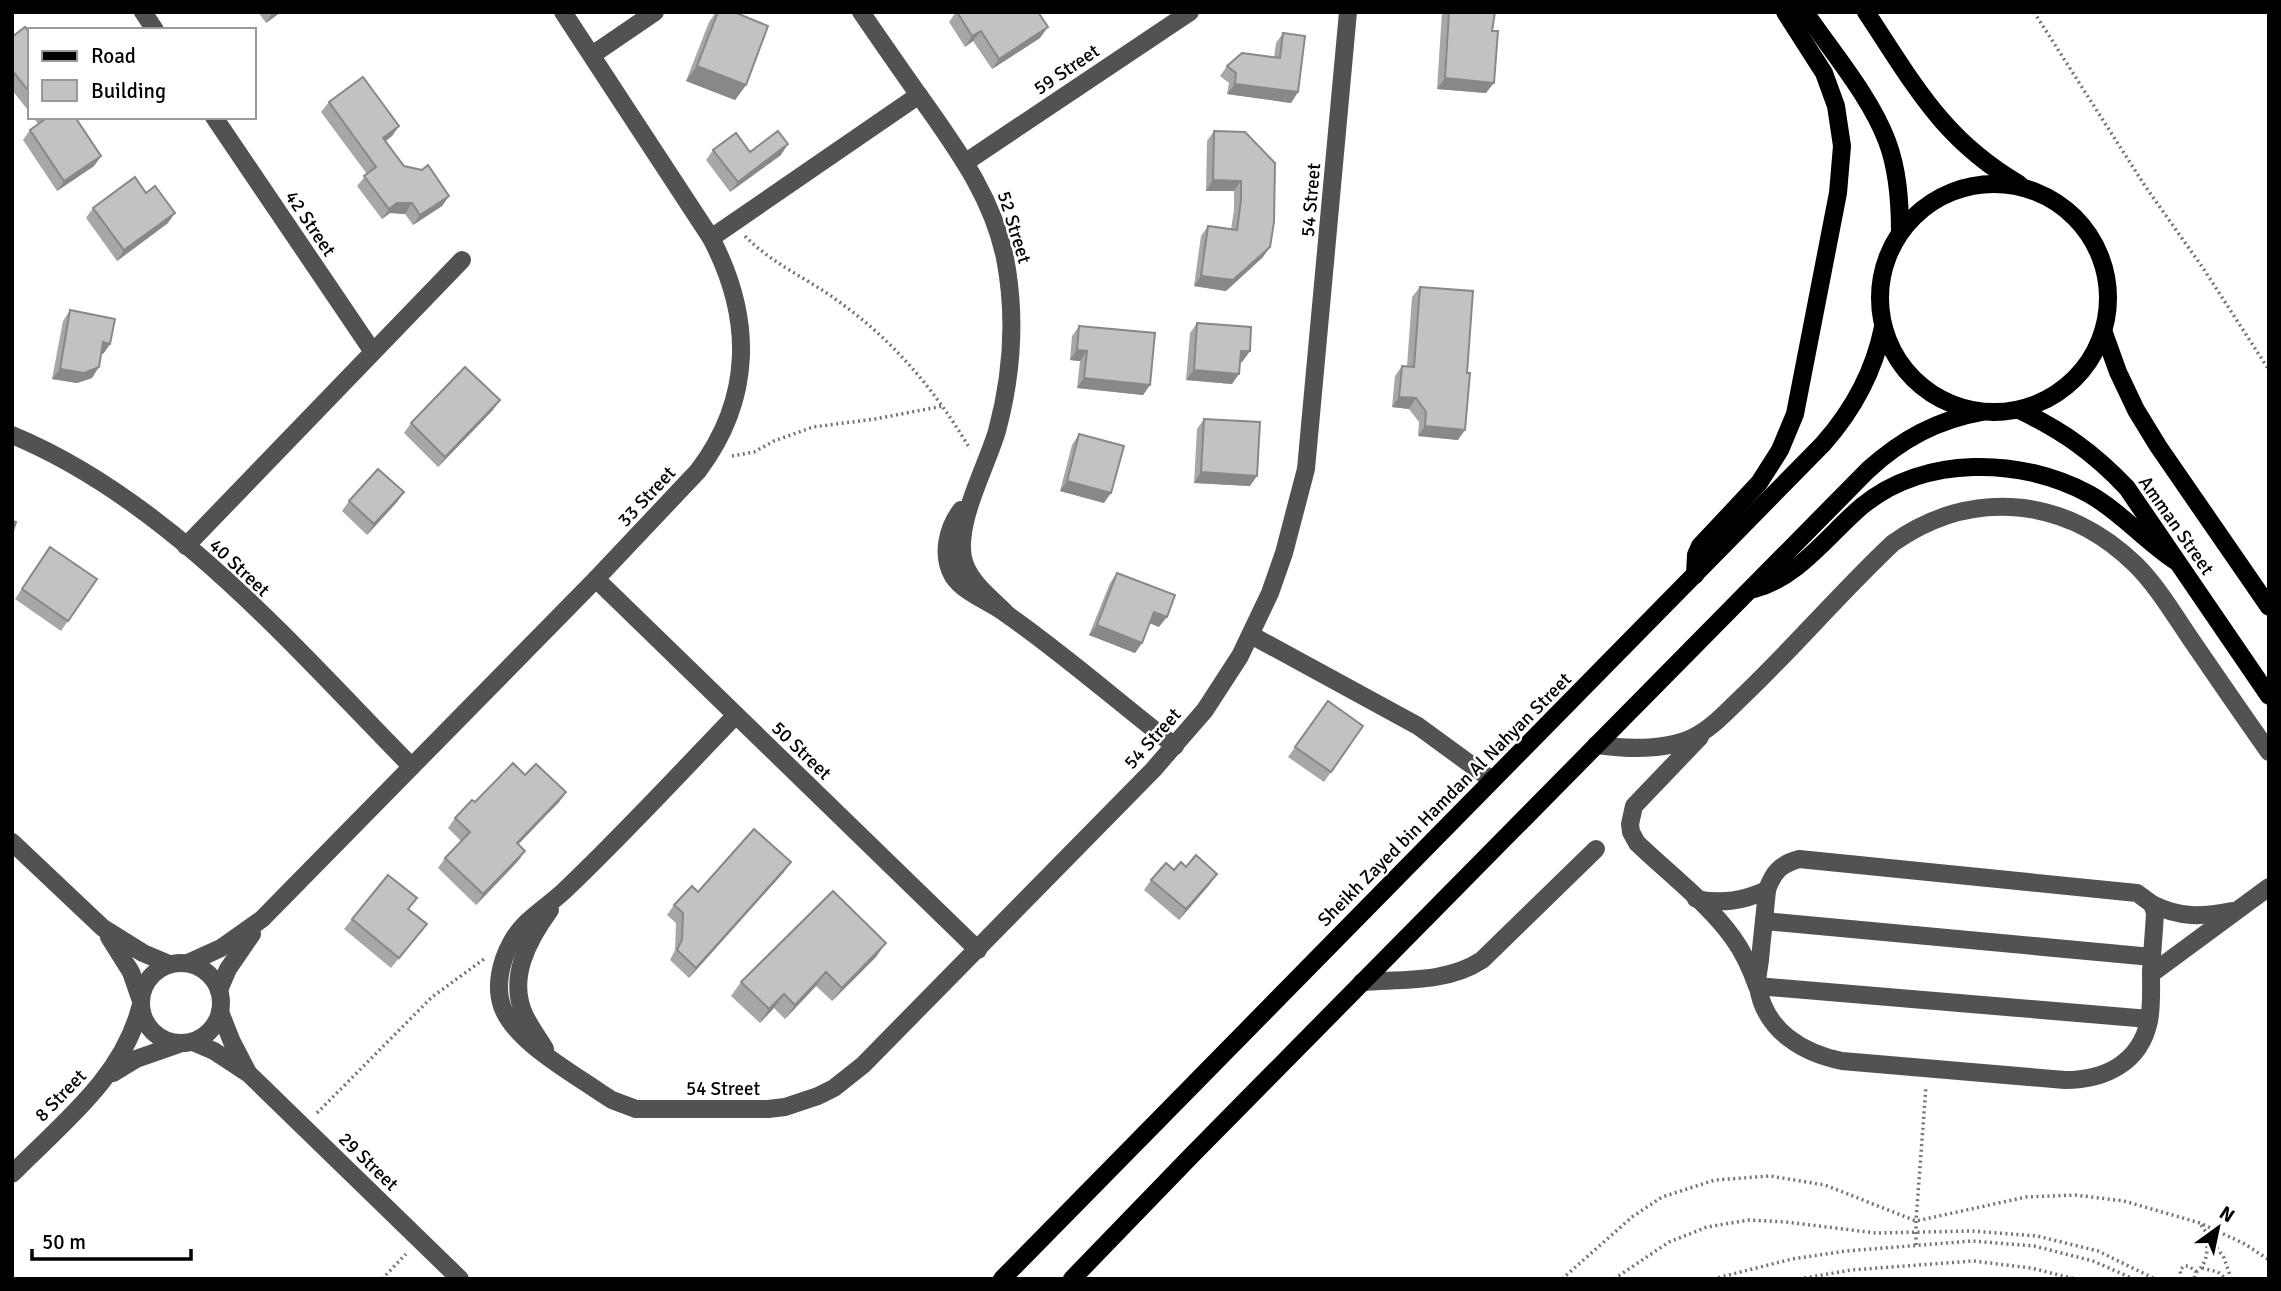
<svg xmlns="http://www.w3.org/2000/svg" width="2281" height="1291" viewBox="0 0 2281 1291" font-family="Signika,sans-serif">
  <rect width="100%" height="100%" fill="#fff"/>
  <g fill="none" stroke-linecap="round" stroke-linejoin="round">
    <g stroke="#747474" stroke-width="3.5" stroke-dasharray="2 3.5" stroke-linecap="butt">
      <path d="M2034 12 2145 186 2203 268 2269 370"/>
      <path d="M745 236C772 264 807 278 838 301 893 340 936 391 970 449"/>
      <path d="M732 456 754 452 774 441 813 427 875 419 943 406"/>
      <path d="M317 1113 432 997 484 959"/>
      <path d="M2201 1225 2224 1258 2231 1278"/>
      <path d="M1916 1245V1221L1926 1086"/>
      <path d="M2202 1268 2218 1272 2225 1278"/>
      <path d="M2196 1272C2209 1262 2207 1250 2207 1234"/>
      <path d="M382 1279 406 1254"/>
      <path d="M1562 1279 1632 1217 1662 1197 1715 1180 1770 1176 1825 1185 1916 1221 2026 1197 2075 1195 2124 1201 2200 1223 2245 1244 2269 1260"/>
      <path d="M1614 1279 1669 1242 1707 1227 1749 1220 1786 1222 1876 1233 1972 1231 2037 1236 2098 1251 2155 1279"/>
      <path d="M1713 1279 1792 1259 1846 1251 1972 1241 2034 1246 2093 1261 2134 1279"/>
      <path d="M1799 1279 1851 1270 1973 1261 2031 1268 2075 1279"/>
      <path d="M1932 1279H1987"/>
      <path d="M2181 1279 2180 1270 2184 1266H2189L2196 1272 2194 1279"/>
    </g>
    <g stroke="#525252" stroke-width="18">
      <path d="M143 12 155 30"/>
      <path d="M861 12C883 44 905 76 928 108 961 155 993 200 1005 258 1016 315 1012 375 997 431 986 468 956 521 963 558 968 581 989 596 1005 612"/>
      <path d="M592 55 655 12"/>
      <path d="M214 117 373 352"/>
      <path d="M966 162 1190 12"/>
      <path d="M711 238 919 95"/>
      <path d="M12 435C169 500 294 647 411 766"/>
      <path d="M961 510C947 529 941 555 953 576 964 593 989 601 1005 613 1064 654 1118 702 1175 746"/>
      <path d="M186 546 462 260"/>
      <path d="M596 579 978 950"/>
      <path d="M1251 635 1418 726 1492 780"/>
      <path d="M736 715C679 774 623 835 564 891 546 908 523 920 511 943 501 961 495 986 502 1006 514 1041 571 1072 601 1093L612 1100 636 1109H768L785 1107 818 1096 834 1088 863 1065 1153 770 1205 710 1240 656 1270 593 1284 553 1306 469 1348 12"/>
      <path d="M1700 737 1634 806 1630 824 1631 832 1637 843C1667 872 1709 904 1733 938 1744 953 1751 969 1757 986L2149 1019"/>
      <path d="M1596 745C1627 749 1663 751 1692 738 1713 728 1729 709 1746 693 1796 645 1842 591 1893 543 1972 487 2067 497 2136 565 2157 586 2173 613 2190 638 2216 676 2242 714 2269 752"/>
      <path d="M12 842 103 928 143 953 169 964"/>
      <path d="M1799 859 2137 893 2152 904 2155 913C2154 933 2152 952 2151 972 2151 988 2152 1005 2149 1021 2140 1063 2105 1080 2065 1080L1842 1061C1803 1053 1765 1031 1758 987 1756 979 1759 969 1760 960 1762 937 1765 913 1767 890 1773 872 1781 864 1799 859Z"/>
      <path d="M1696 899C1723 904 1743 901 1767 890"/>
      <path d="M2152 904C2180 918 2202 917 2232 911"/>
      <path d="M1764 921 2152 957"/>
      <path d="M109 937 131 972 140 998"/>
      <circle cx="181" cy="1003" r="40"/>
      <path d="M188 963 221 948 262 919 596 579 698 471C753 398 753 318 711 238L563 12"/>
      <path d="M2151 974 2269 887"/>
      <path d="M1362 982C1403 979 1447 983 1482 960L1596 849"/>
      <path d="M219 990 228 969 252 934"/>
      <path d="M220 1012 232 1042 247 1071"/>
      <path d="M193 1042 214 1051 249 1074 460 1279"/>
      <path d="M545 1049C539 1039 531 1028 525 1016 507 979 528 940 550 910"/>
      <path d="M113 1073 136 1059 179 1044"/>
      <path d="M12 1174C61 1124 122 1078 140 1008"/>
    </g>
    <g stroke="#000" stroke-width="18">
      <path d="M1805 12C1832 52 1870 96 1887 141 1898 170 1900 201 1900 232"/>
      <path d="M1866 12C1914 84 1942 139 2019 184"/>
      <circle cx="1994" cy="298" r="114"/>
      <path d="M2104 333 2118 372 2136 410 2158 446 2269 607"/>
      <path d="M2019 410C2063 431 2094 453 2127 488L2269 696"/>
      <path d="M1695 575 1696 555 1700 546 1759 483 1780 450 1795 414 1838 193 1842 146 1836 106 1824 73 1785 12"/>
      <path d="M1754 589C1798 578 1828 535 1862 506 1924 455 2021 457 2089 494 2121 512 2146 542 2177 562"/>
      <path d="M1002 1279 1823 444C1854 409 1874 372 1883 327"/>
      <path d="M1072 1279 1192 1155 1868 470C1902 439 1937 420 1982 412"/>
    </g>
  </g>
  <g fill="#a7a7a7">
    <path d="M258 12H281L266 23Z"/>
    <path d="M716 12H734L746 85 735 100 686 81 709 22Z"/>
    <path d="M956 12 1040 38 992 69 973 41 965 47 949 22Z"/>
    <path d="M1442 12H1495L1486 93 1437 89Z"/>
    <path d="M30 33V113L12 90V37Z"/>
    <path d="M1283 33 1298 92 1291 103 1227 94 1229 83 1220 76 1227 66 1274 58 1276 43Z"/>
    <path d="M329 102 399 126 392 136 386 141 404 166 449 196 442 206 413 225 405 214 390 213 382 219 357 186 367 174 321 112Z"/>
    <path d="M33 117H75L101 156 94 166 57 191 23 140 30 130 38 124Z"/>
    <path d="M1214 131 1245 132 1263 257 1226 291 1194 286 1201 236 1208 226 1231 229 1234 210V191H1206L1207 141Z"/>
    <path d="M713 150 781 155 730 192 706 160Z"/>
    <path d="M93 208 168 223 117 261 86 218Z"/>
    <path d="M1420 287 1458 440 1418 436 1419 422 1409 409 1392 407 1395 376 1402 366H1407L1412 297Z"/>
    <path d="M70 310 110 344 103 354H101L92 378 77 383 52 379 63 321Z"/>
    <path d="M1197 323 1250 351 1242 362 1240 361 1232 384 1186 380 1190 333Z"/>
    <path d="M1079 326 1150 385 1143 395 1077 388 1080 361 1070 360 1072 336Z"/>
    <path d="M493 410 438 467 404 433 411 423Z"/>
    <path d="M1204 419 1250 486 1194 483 1197 429Z"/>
    <path d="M1079 434 1104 503 1060 491 1072 445Z"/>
    <path d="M404 492 397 502 367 535 342 511 349 501Z"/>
    <path d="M50 547 97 579 61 631 15 599Z"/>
    <path d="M1117 573 1159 627 1150 623 1142 643 1135 653 1089 635 1110 583Z"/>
    <path d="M1328 701 1363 726 1324 782 1288 757Z"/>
    <path d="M525 775 566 792 559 802 518 844 525 851 518 861 476 905 438 868 445 858 461 841 448 828 455 818Z"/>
    <path d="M1186 867 1210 884 1179 920 1144 890 1151 880 1174 870Z"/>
    <path d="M784 872 689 978 670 960 675 950 676 923 667 915 674 905 698 892Z"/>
    <path d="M409 909 427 924 391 968 344 929 352 919Z"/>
    <path d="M876 957 832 1001 816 986 785 1019 774 1008 760 1023 731 996 741 982Z"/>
  </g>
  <g fill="#888">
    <path d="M273 12H281L266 23Z"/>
    <path d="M1048 27 1040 38 992 69 999 59Z"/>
    <path d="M981 31 973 41 965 47 972 36Z"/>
    <path d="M697 66 746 85 735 100 686 81Z"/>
    <path d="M1445 78 1494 83 1486 93 1437 89Z"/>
    <path d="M1235 84 1298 92 1291 103 1227 94Z"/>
    <path d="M399 126 392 136 376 148 383 138Z"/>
    <path d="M788 144 781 155 730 192 738 182Z"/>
    <path d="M101 156 94 166 57 191 64 181Z"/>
    <path d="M1213 180 1241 181 1234 191H1206Z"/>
    <path d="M449 196 442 206 413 225 420 215Z"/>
    <path d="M397 203H412L405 214 390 213 382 219 389 209Z"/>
    <path d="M175 213 168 223 117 261 124 250Z"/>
    <path d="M1270 247 1263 257 1226 291 1194 286 1201 276Z"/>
    <path d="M103 342 110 344 103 354 96 353Z"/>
    <path d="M1077 350 1087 351 1080 361 1070 360Z"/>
    <path d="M1241 351H1250L1242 362 1234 361Z"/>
    <path d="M99 367 92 378 77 383 52 379 60 369Z"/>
    <path d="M1194 370 1239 374 1232 384 1186 380Z"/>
    <path d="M1084 378 1150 385 1143 395 1077 388Z"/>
    <path d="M1399 397 1416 398 1409 409 1392 407Z"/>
    <path d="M500 400 493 410 438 467 445 457Z"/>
    <path d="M1425 426 1465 430 1458 440 1418 436Z"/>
    <path d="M1201 472 1257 476 1250 486 1194 483Z"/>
    <path d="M1067 481 1111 493 1104 503 1060 491Z"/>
    <path d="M404 492 397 502 367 535 374 524Z"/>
    <path d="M1154 612 1167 617 1159 627 1147 622Z"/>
    <path d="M1097 625 1142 643 1135 653 1089 635Z"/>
    <path d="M566 792 559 802 510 853 517 843Z"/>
    <path d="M525 851 518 861 476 905 483 894Z"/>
    <path d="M791 862 784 872 689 978 696 968Z"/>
    <path d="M1217 874 1210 884 1179 920 1186 909Z"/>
    <path d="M886 943 876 957 832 1001 842 988Z"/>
    <path d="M826 972 816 986 785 1019 795 1005Z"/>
    <path d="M784 994 774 1008 760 1023 769 1009Z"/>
  </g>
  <g fill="#c2c2c2" stroke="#888" stroke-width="2">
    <path d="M718 12H734L768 26 746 85 697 66Z"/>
    <path d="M957 12H1038L1048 27 999 59 981 31 972 36Z"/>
    <path d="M1449 12H1495L1492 31H1498L1494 83 1445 78Z"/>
    <path d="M25 27 30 33V93L12 70V37Z"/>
    <path d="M1283 33 1305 36 1298 92 1235 84 1236 73 1227 66 1242 53 1280 58Z"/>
    <path d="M363 77 399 126 383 138 404 166 422 170 428 165 449 196 420 215 412 203H397L389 209 364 176 376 167 329 102Z"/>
    <path d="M48 117H75L101 156 64 181 30 130Z"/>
    <path d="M778 131 788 144 738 182 713 150 736 133 750 152Z"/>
    <path d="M1214 131 1245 132 1275 163 1274 222 1270 247 1233 280 1201 276 1208 226 1237 230 1241 200V181L1213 180Z"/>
    <path d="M135 177 146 193 155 186 175 213 124 250 93 208Z"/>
    <path d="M1420 287 1473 291 1467 373H1470L1465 430 1425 426 1426 412 1416 398 1399 397 1402 366 1414 367Z"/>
    <path d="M70 310 115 319 110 344 103 342 99 367 84 373 60 369Z"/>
    <path d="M1197 323 1251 327 1250 351H1241L1239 374 1194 370Z"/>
    <path d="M1079 326 1155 333 1150 385 1084 378 1087 351 1077 350Z"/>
    <path d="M465 367 500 400 445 457 411 423Z"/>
    <path d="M1204 419 1260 422 1257 476 1201 472Z"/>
    <path d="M1079 434 1124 446 1111 493 1067 481Z"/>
    <path d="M378 469 404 492 374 524 349 501Z"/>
    <path d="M12 521 16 522 12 534Z"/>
    <path d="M50 547 97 579 68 621 22 589Z"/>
    <path d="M1117 573 1175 595 1167 617 1154 612 1142 643 1097 625Z"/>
    <path d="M1328 701 1363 726 1331 772 1295 747Z"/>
    <path d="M513 763 525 775 536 764 566 792 517 843 525 851 483 894 445 858 470 832 455 818 472 800 475 802Z"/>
    <path d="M754 829 791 862 696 968 677 950 682 940 683 913 674 905 692 886 698 892Z"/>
    <path d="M1196 855 1217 874 1186 909 1151 880 1166 863 1174 870 1181 862 1186 867Z"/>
    <path d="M388 875 417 898 408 909 427 924 399 958 352 919Z"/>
    <path d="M833 891 886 943 842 988 826 972 795 1005 784 994 769 1009 741 982Z"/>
  </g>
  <g text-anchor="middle" stroke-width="5" stroke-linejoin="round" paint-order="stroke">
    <g font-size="19" fill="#000" stroke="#fff">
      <text transform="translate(1066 69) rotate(-34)" y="7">59 Street</text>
      <text transform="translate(1310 200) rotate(-85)" y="7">54 Street</text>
      <text transform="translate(311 223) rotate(56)" y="7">42 Street</text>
      <text transform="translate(1015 227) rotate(73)" y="7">52 Street</text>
      <text transform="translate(646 496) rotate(-47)" y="7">33 Street</text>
      <text transform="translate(2177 525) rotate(55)" y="7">Amman Street</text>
      <text transform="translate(240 567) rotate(43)" y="7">40 Street</text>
      <text transform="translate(1152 738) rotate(-48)" y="7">54 Street</text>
      <text transform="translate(802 750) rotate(44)" y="7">50 Street</text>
      <text transform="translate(1444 799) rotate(-45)" y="7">Sheikh Zayed bin Hamdan Al Nahyan Street</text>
      <text x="723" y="1095">54 Street</text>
      <text transform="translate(60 1095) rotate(-46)" y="7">8 Street</text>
      <text transform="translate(369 1161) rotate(44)" y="7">29 Street</text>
    </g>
  </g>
  <rect width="2281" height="1291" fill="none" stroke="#000000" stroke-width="28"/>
  <rect x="28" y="28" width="228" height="91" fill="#ffffff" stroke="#999999" stroke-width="2"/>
  <rect x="42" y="51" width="35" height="10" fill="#000000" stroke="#999999" stroke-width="2"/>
  <text x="91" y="63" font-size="21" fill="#000000">Road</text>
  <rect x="42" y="80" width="35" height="21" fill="#c2c2c2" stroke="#999999" stroke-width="2"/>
  <text x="91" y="98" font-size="21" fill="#000000">Building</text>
  <g transform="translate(2218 1228) rotate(33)" stroke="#ffffff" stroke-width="5" paint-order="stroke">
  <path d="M0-5L12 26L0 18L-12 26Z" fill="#000000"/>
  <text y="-10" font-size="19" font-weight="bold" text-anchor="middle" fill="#000000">N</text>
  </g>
  <path d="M32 1249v10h159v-10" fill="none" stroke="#000000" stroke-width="3.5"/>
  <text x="42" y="1249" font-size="21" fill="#000000" stroke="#ffffff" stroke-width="5" paint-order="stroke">50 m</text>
</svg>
